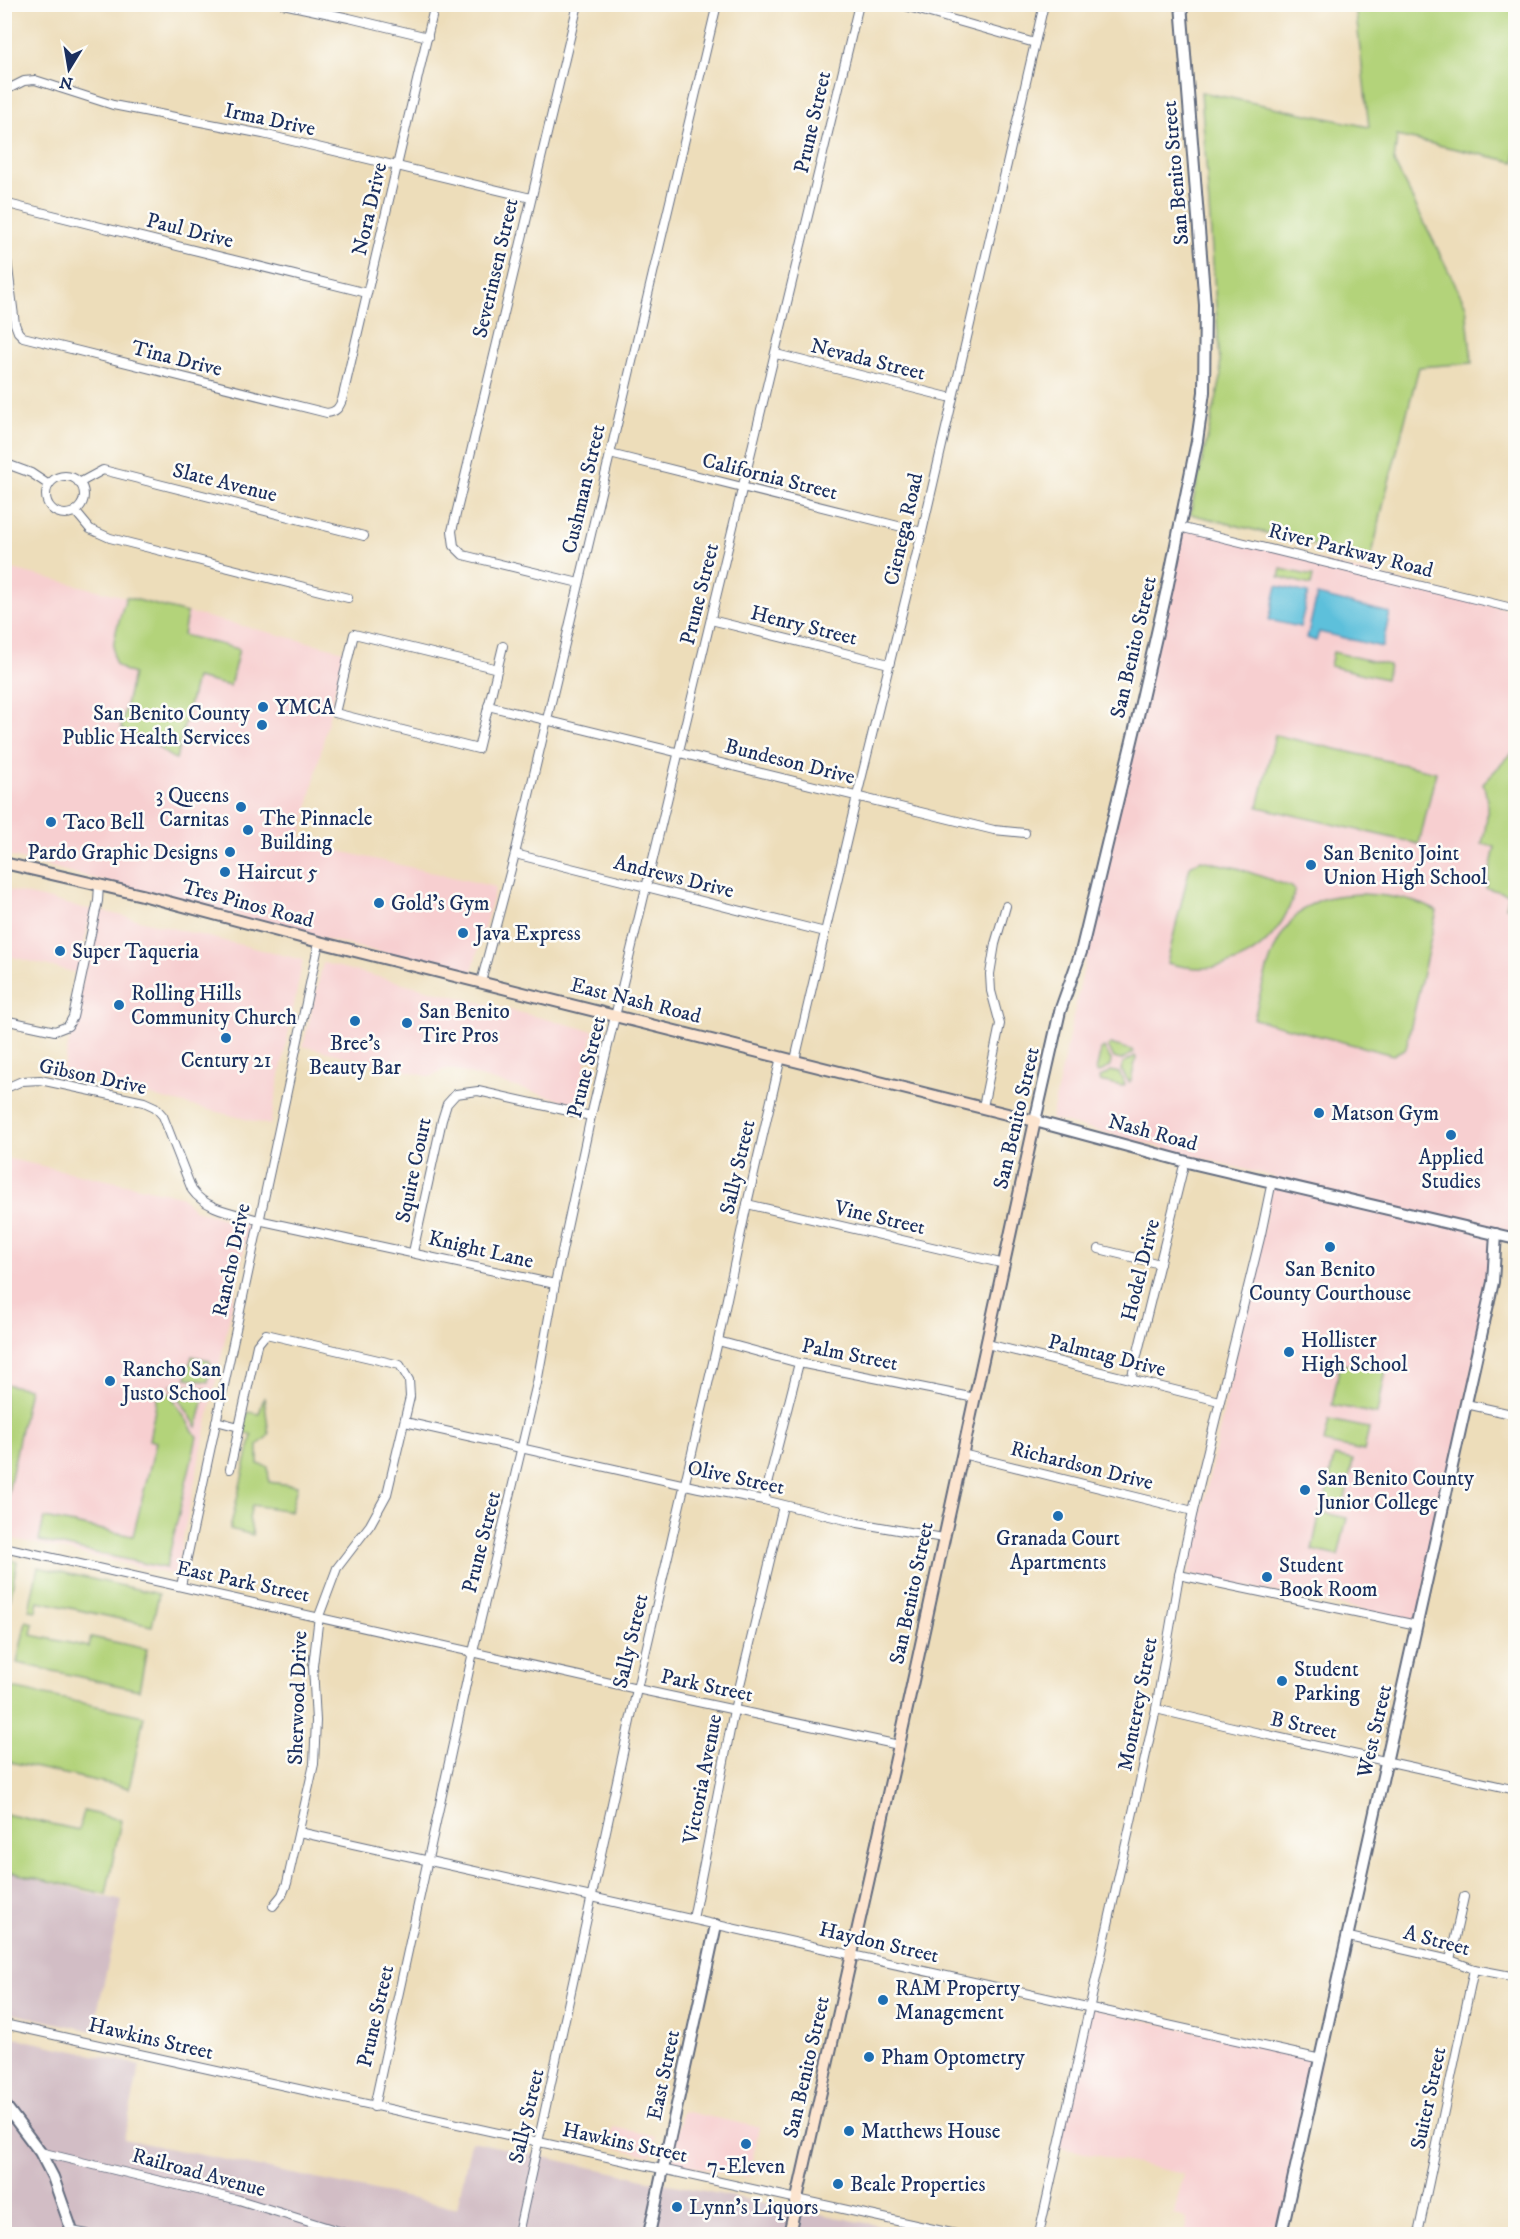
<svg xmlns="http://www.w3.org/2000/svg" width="1520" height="2239" viewBox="0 0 1520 2239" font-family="'IM FELL DW Pica',serif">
  <rect width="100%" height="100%" fill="#fdfcf7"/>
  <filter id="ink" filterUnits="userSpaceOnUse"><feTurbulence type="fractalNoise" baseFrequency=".0167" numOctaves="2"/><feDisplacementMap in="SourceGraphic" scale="12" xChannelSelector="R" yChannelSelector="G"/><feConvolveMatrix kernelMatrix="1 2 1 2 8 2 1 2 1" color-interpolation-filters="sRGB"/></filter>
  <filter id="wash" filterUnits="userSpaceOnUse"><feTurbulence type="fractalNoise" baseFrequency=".008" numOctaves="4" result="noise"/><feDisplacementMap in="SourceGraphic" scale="24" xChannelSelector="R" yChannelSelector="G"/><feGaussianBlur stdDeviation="1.35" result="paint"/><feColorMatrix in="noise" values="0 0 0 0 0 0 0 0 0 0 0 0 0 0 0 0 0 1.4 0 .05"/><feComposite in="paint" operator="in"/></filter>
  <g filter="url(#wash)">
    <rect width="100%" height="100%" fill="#edddba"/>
    <g fill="#f7cfd0">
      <path d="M1180 525 1515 611V1238L1502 1235 1417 1621 1188 1575 1274 1177 1051 1119Z"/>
      <path d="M4 567 344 651 300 842 496 887 471 975 280 928 5 855Z"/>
      <path d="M5 889 92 910 77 973 5 955Z"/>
      <path d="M98 910 303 960 270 1125 62 1074Z"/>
      <path d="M323 963 594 1031 576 1104 454 1070H443L431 1077 303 1046Z"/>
      <path d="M5 1158 181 1196 195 1210 249 1226 175 1575 5 1537Z"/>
      <path d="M1090 2008 1321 2059 1281 2234H1184L1187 2219 1174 2214 1183 2174 1057 2147Z"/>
      <path d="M682 2111 759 2127 749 2178 671 2162Z"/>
      <path d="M613 2127 655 2136 651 2156 608 2146Z"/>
    </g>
    <g fill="#d2bdc5">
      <path d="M5 1871 122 1901 93 2031 5 2012Z"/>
      <path d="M5 2036 140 2065 124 2139 457 2208 471 2141 644 2179 901 2230 900 2234H5Z"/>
    </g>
    <g fill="#b3d37a" stroke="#67816c" stroke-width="1.5">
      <path d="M1355 5H1516L1515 162 1397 136 1394 162 1466 306 1472 363 1419 367 1386 493 1371 559 1190 514 1221 378 1201 92 1369 127Z"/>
      <path d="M1281 569 1313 576 1311 585 1279 577Z"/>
      <path d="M126 597 187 613 183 635 239 649 230 686 196 678 176 759C166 756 163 750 155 745 141 737 131 744 121 727L133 674C128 672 121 670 117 665 106 653 122 612 126 597Z"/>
      <path d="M1333 652 1389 665 1386 679 1330 666Z"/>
      <path d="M1275 735 1436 772 1419 844 1258 807Z"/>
      <path d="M1515 750V909L1506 907 1509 894 1486 888 1495 847 1482 844C1487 823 1490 804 1483 783Z"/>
      <path d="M1201 860 1237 868 1292 887 1295 892C1276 952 1228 980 1167 963L1190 866Z"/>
      <path d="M1362 894C1388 895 1414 899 1437 911L1406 1048 1393 1055 1254 1019C1264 979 1273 926 1312 904 1327 895 1345 895 1362 894Z"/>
      <path d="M1110 1044 1132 1050 1133 1053 1121 1060 1114 1058 1108 1046Z"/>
      <path d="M1104 1048 1111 1060 1110 1067 1098 1073 1096 1071 1101 1050Z"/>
      <path d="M1135 1056 1136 1058 1131 1081 1129 1082 1121 1070 1123 1063Z"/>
      <path d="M1111 1071 1119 1073 1125 1084 1122 1086 1100 1081 1099 1078Z"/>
      <path d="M5 1328 14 1330 5 1381 4 1328Z"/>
      <path d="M192 1356 209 1360 212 1365 208 1382 186 1378Z"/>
      <path d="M1340 1363 1386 1371 1377 1414 1332 1405Z"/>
      <path d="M5 1384 29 1389 5 1508 4 1384Z"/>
      <path d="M171 1385H186L206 1389 197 1427Z"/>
      <path d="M163 1391 169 1392 197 1437 166 1568 39 1541 44 1518 133 1536 156 1442 149 1440 158 1393Z"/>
      <path d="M264 1397 269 1435 258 1445V1464L268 1467 269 1482 297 1486 291 1511 252 1505 249 1518 253 1535 230 1529 252 1435 243 1432 248 1412 259 1414Z"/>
      <path d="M1329 1420 1369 1428 1364 1451 1324 1443Z"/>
      <path d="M1334 1456 1353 1460 1344 1504 1325 1500Z"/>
      <path d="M1320 1512 1347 1518 1338 1556 1312 1550Z"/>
      <path d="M5 1559 17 1562 10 1600 5 1599Z"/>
      <path d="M38 1567 159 1594 152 1626 38 1601 36 1611 29 1610Z"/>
      <path d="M26 1621 33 1623 31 1635 89 1647 91 1637 147 1649 139 1690 17 1663Z"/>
      <path d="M5 1674 9 1675 7 1687 144 1716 129 1788 5 1761Z"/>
      <path d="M84 1811 121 1820 106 1894 5 1871V1814L79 1830Z"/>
    </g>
    <g fill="#5dc0db" stroke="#3c789c" stroke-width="1.5">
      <path d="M1277 586 1308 593 1300 627 1269 620Z"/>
      <path d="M1317 595 1390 613 1382 647 1319 632 1316 641 1307 638Z"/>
    </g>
  </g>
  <g filter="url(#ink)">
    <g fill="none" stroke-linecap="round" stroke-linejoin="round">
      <g stroke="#646c7e" stroke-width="10">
        <g id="minor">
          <path d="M283 4 349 18 428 37"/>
          <path d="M578 4 452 531 454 546 463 555 579 583"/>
          <path d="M898 4 1035 43"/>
          <path d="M4 91 24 81 35 80 113 105 263 134 531 198"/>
          <path d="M4 203 367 293"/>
          <path d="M4 236 15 324 18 332 23 337 327 413C336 412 339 408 342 400L435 4"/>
          <path d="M776 354 952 398"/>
          <path d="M610 454 922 532"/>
          <path d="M4 463 31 473 49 485"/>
          <circle cx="65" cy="495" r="19"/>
          <path d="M79 483 103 470 364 536"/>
          <path d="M75 511 90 529 110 538 348 598"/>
          <path d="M1179 527 1516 609"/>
          <path d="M711 620 889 664"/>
          <path d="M498 669 354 634 335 713 478 749 503 646"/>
          <path d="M488 706 994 830 1025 833"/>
          <path d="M515 854 825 932"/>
          <path d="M481 982 515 854 717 4"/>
          <path d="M4 1020 55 1031 68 1026 73 1017 98 901 99 885"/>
          <path d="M795 1060 857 796 922 532 1044 4"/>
          <path d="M4 1089 22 1081 40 1080 144 1102 155 1107 163 1116 192 1190C206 1210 236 1213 258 1220L555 1284"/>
          <path d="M983 1107 1000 1024 991 991 990 974 995 944 1006 906"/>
          <path d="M747 1204 1005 1264"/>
          <path d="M1099 1249 1160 1264"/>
          <path d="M413 1252 442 1120 447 1104 456 1094 478 1091 591 1116"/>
          <path d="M718 1341 799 1363 975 1398"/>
          <path d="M987 1344 1219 1401"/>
          <path d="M1131 1380 1183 1169"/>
          <path d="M1466 1404 1516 1415"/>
          <path d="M216 1421 239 1427"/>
          <path d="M405 1422 699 1488 764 1500 858 1523 943 1538"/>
          <path d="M962 1454 1193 1511"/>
          <path d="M230 1469 257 1345 266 1334 400 1365 409 1380 410 1397 387 1494 370 1525 337 1568 319 1616 313 1666 316 1721 314 1764 287 1883 282 1895 273 1906"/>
          <path d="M764 1500 799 1363"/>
          <path d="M4 1547 637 1689 899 1745"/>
          <path d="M1179 1575 1417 1625"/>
          <path d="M181 1586 319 942"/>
          <path d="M1156 1709C1276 1738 1396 1763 1516 1790"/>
          <path d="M299 1832 1321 2059"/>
          <path d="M693 1919 734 1710 783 1506"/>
          <path d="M1349 1937 1450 1960 1474 1969 1516 1977"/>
          <path d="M1450 1960 1464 1897"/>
          <path d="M4 2024 956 2234"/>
          <path d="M374 2107 473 1652 537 1383 555 1284 591 1116 859 4"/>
          <path d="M40 2152 239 2200 348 2234"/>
          <path d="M72 2231 87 2234"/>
          <path d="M518 2234 637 1689 718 1341 747 1204 781 1057"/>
          <path d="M908 2234 910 2224"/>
          <path d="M1039 2234 1156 1709 1179 1575 1193 1511 1261 1234 1272 1181"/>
          <path d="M1418 2234 1474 1969"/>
        </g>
      </g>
      <g stroke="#646c7e" stroke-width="14">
        <g id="tertiary">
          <path d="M1181 4 1205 305 1204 392 1197 441 1167 589 1137 720 1081 952 1060 1011 1035 1121 1187 1162 1516 1239"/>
          <path d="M4 2104 40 2152 53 2177 73 2234"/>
          <path d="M649 2234 716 1925"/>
          <path d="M1281 2234 1493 1282 1496 1234"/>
        </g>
      </g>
      <g stroke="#646c7e" stroke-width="14">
        <path id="secondary" d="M4 863 142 895 319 942 1035 1121 899 1745 789 2234"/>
      </g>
      <use href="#minor" stroke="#fff" stroke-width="8"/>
      <use href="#tertiary" stroke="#fff" stroke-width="10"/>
      <use href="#secondary" stroke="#fce5d0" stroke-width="10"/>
    </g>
  </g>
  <g fill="#1f6fb2" stroke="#fdfcf7" stroke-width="2">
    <circle cx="263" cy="707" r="6"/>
    <circle cx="262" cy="725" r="6"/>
    <circle cx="241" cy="807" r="6"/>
    <circle cx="51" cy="822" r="6"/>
    <circle cx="248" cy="830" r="6"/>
    <circle cx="230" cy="852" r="6"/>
    <circle cx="1311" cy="865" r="6"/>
    <circle cx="225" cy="872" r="6"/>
    <circle cx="379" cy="903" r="6"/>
    <circle cx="463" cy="933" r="6"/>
    <circle cx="60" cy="951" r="6"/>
    <circle cx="119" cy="1005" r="6"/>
    <circle cx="355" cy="1021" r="6"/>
    <circle cx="407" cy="1023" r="6"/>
    <circle cx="226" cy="1038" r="6"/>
    <circle cx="1319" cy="1113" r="6"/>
    <circle cx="1451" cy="1135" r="6"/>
    <circle cx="1330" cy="1247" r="6"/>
    <circle cx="1289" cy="1352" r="6"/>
    <circle cx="110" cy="1381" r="6"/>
    <circle cx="1305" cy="1490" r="6"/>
    <circle cx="1058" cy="1516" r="6"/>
    <circle cx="1267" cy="1577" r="6"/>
    <circle cx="1282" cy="1681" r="6"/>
    <circle cx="883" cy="2000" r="6"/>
    <circle cx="869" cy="2057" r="6"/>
    <circle cx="849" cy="2131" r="6"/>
    <circle cx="746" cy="2144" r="6"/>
    <circle cx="838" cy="2184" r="6"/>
    <circle cx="677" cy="2207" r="6"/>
  </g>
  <g text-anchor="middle" stroke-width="5" stroke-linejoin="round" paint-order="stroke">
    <g font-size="21" fill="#1b2f5e" stroke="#fdfcf7">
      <text transform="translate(270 119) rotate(12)" y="7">Irma Drive</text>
      <text transform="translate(812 122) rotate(-77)" y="7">Prune Street</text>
      <text transform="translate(1175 173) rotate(-95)" y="7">San Benito Street</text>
      <text transform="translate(369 209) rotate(-77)" y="7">Nora Drive</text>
      <text transform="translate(190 230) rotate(14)" y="7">Paul Drive</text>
      <text transform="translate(495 268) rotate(-77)" y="7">Severinsen Street</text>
      <text transform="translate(177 358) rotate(14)" y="7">Tina Drive</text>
      <text transform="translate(868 359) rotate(14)" y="7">Nevada Street</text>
      <text transform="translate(770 476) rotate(14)" y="7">California Street</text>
      <text transform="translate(225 482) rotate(14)" y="7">Slate Avenue</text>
      <text transform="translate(583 489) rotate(-77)" y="7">Cushman Street</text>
      <text transform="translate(903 529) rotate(-77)" y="7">Cienega Road</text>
      <text transform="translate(1351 550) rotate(14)" y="7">River Parkway Road</text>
      <text transform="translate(699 594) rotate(-76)" y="7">Prune Street</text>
      <text transform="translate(804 625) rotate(14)" y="7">Henry Street</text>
      <text transform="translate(1133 647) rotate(-77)" y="7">San Benito Street</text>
      <text transform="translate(790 761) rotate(14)" y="7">Bundeson Drive</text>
      <text transform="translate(674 876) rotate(14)" y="7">Andrews Drive</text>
      <text transform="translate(248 903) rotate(15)" y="7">Tres Pinos Road</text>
      <text transform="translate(636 1000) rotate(14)" y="7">East Nash Road</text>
      <text transform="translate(586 1067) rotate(-76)" y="7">Prune Street</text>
      <text transform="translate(93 1076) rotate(12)" y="7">Gibson Drive</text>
      <text transform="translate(1016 1118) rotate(-77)" y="7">San Benito Street</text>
      <text transform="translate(1153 1132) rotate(15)" y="7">Nash Road</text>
      <text transform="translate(737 1167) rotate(-77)" y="7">Sally Street</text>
      <text transform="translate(413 1170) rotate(-78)" y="7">Squire Court</text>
      <text transform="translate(880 1217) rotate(13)" y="7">Vine Street</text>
      <text transform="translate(481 1249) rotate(13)" y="7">Knight Lane</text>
      <text transform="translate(231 1260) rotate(-78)" y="7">Rancho Drive</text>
      <text transform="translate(1140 1270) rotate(-76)" y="7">Hodel Drive</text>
      <text transform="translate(850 1354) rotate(11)" y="7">Palm Street</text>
      <text transform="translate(1107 1355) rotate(14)" y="7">Palmtag Drive</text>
      <text transform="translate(1082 1465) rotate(14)" y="7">Richardson Drive</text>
      <text transform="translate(736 1477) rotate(12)" y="7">Olive Street</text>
      <text transform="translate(481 1542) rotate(-76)" y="7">Prune Street</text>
      <text transform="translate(243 1581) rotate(12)" y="7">East Park Street</text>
      <text transform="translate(911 1593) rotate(-78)" y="7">San Benito Street</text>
      <text transform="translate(630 1641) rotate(-77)" y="7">Sally Street</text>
      <text transform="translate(707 1685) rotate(12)" y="7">Park Street</text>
      <text transform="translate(297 1698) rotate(-88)" y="7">Sherwood Drive</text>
      <text transform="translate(1137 1704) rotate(-79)" y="7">Monterey Street</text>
      <text transform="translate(1304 1725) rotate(12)" y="7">B Street</text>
      <text transform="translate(1374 1731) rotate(-77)" y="7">West Street</text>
      <text transform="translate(702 1779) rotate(-79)" y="7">Victoria Avenue</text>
      <text transform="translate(1437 1940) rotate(15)" y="7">A Street</text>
      <text transform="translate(879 1942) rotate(13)" y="7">Haydon Street</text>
      <text transform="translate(375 2016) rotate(-77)" y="7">Prune Street</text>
      <text transform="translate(151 2038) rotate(13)" y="7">Hawkins Street</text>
      <text transform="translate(806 2067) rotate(-77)" y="7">San Benito Street</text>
      <text transform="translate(663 2075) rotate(-78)" y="7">East Street</text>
      <text transform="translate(1428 2098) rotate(-78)" y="7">Suiter Street</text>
      <text transform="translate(526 2116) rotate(-77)" y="7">Sally Street</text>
      <text transform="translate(625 2142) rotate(12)" y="7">Hawkins Street</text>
      <text transform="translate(199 2172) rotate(15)" y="7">Railroad Avenue</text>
    </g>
    <g font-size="21" fill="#1b2f5e" stroke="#fdfcf7" text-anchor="start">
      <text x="275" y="714">YMCA</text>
      <text x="250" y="720" text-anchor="end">San Benito County<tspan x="250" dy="24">Public Health Services</tspan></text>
      <text x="229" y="802" text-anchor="end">3 Queens<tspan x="229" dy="24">Carnitas</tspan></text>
      <text x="260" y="825">The Pinnacle<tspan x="260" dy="24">Building</tspan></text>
      <text x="63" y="829">Taco Bell</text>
      <text x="218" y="859" text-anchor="end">Pardo Graphic Designs</text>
      <text x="1323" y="860">San Benito Joint<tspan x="1323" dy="24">Union High School</tspan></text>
      <text x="237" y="879">Haircut 5</text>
      <text x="391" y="910">Gold's Gym</text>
      <text x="475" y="940">Java Express</text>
      <text x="72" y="958">Super Taqueria</text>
      <text x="131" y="1000">Rolling Hills<tspan x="131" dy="24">Community Church</tspan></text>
      <text x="419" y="1018">San Benito<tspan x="419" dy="24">Tire Pros</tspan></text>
      <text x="355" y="1050" text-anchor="middle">Bree's<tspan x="355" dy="24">Beauty Bar</tspan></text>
      <text x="226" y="1067" text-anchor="middle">Century 21</text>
      <text x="1331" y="1120">Matson Gym</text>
      <text x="1451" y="1164" text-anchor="middle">Applied<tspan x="1451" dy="24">Studies</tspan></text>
      <text x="1330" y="1276" text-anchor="middle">San Benito<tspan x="1330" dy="24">County Courthouse</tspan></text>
      <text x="1301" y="1347">Hollister<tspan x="1301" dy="24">High School</tspan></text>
      <text x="122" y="1376">Rancho San<tspan x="122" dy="24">Justo School</tspan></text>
      <text x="1317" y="1485">San Benito County<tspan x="1317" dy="24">Junior College</tspan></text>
      <text x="1058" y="1545" text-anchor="middle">Granada Court<tspan x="1058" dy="24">Apartments</tspan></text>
      <text x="1279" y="1572">Student<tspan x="1279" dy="24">Book Room</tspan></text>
      <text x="1294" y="1676">Student<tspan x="1294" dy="24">Parking</tspan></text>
      <text x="895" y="1995">RAM Property<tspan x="895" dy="24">Management</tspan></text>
      <text x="881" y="2064">Pham Optometry</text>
      <text x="861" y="2138">Matthews House</text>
      <text x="746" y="2173" text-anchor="middle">7-Eleven</text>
      <text x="850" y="2191">Beale Properties</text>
      <text x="689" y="2214">Lynn's Liquors</text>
    </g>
  </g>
  <rect width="1520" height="2239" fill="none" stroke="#fdfcf7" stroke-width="24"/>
  <g transform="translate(69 69) rotate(191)" stroke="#fdfcf7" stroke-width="4.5" paint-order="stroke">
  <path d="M0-4.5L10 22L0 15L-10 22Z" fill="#1b2f5e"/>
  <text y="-9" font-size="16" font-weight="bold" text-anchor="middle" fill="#1b2f5e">N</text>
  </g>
</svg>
